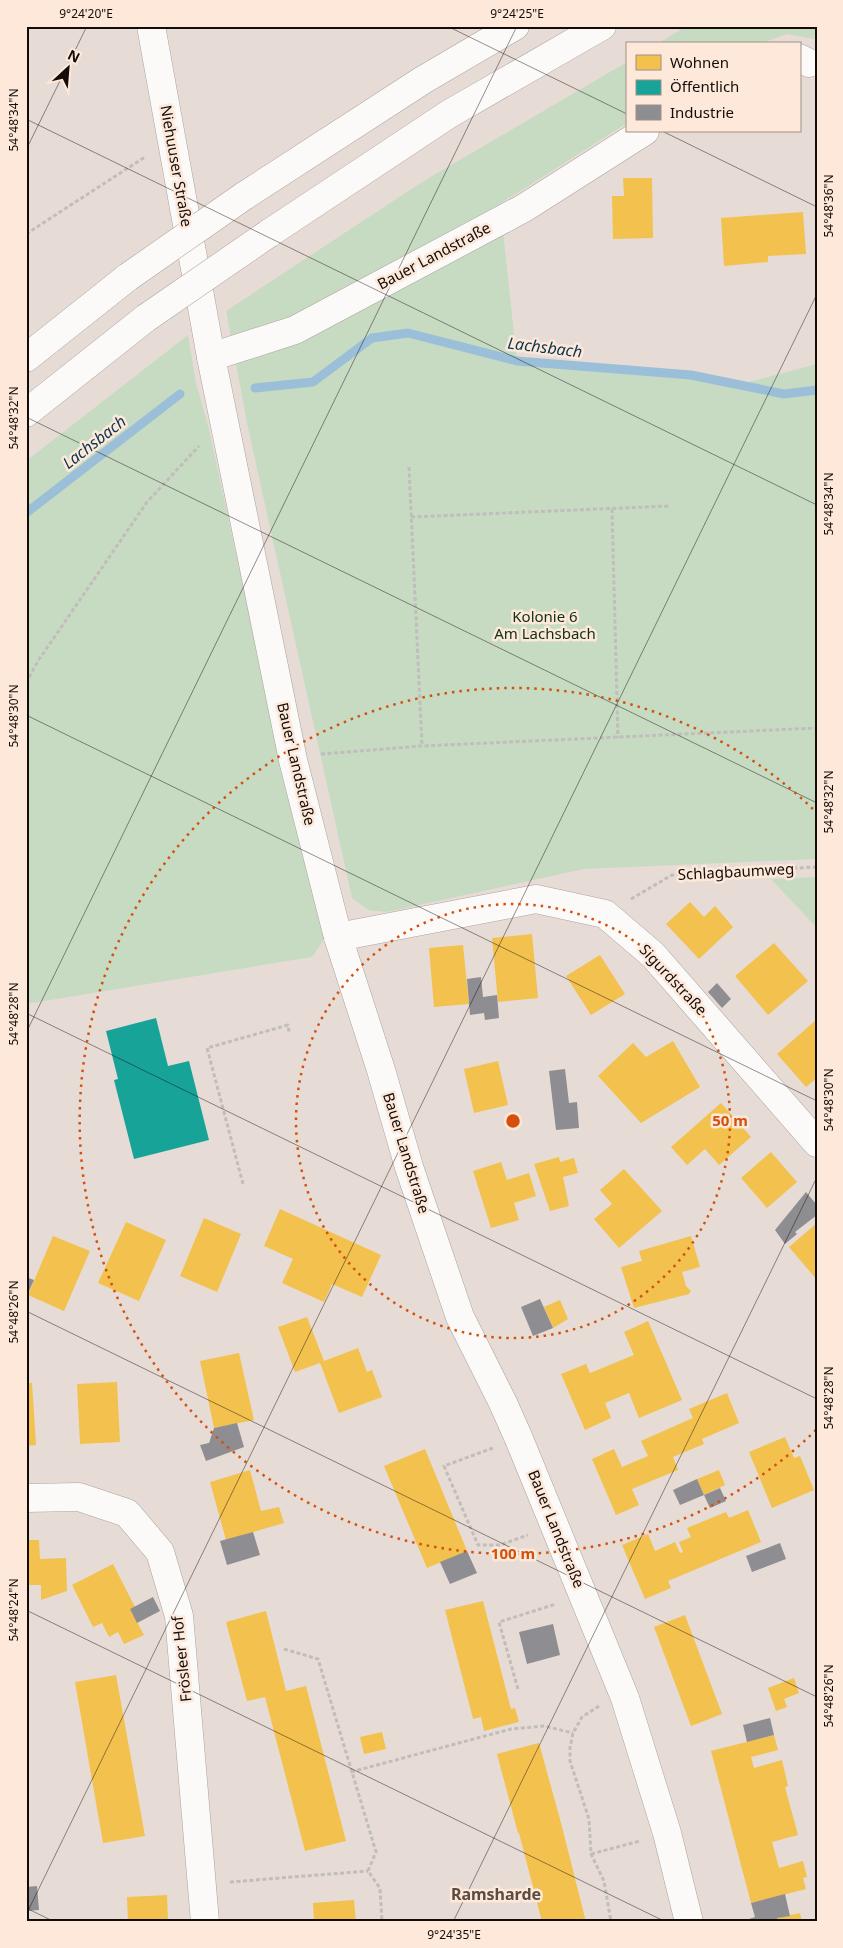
<svg xmlns="http://www.w3.org/2000/svg" width="843" height="1948" viewBox="0 0 843 1948" font-family="'Noto Sans',sans-serif">
  <rect width="100%" height="100%" fill="#e7dcd5"/>
  <g fill="#c7dbc3">
    <path d="M687 26H817V36L813 39 787 34 759 44H657Z"/>
    <path d="M627 62V123L500 204 517 361 691 375 738 385 817 364V859L584 869 387 912 368 910 352 898 248 428 226 311 422 182Z"/>
    <path d="M188 335 196 383 208 425 281 761 325 938 312 957 26 1004V461Z"/>
    <path d="M817 877V928L771 879Z"/>
  </g>
  <g fill="#f2c14e">
    <path d="M623 178H652L653 238 613 239 612 196H624Z"/>
    <path d="M803 212 806 254 768 256V262L724 266 721 218Z"/>
    <path d="M690 902 704 917 715 906 733 927 699 959 666 924Z"/>
    <path d="M532 934 538 998 498 1002 492 938Z"/>
    <path d="M774 943 808 981 768 1015 735 976Z"/>
    <path d="M463 945 469 1004 434 1007 429 948Z"/>
    <path d="M600 955 625 994 591 1015 566 976Z"/>
    <path d="M815 1021 817 1078 806 1087 777 1054Z"/>
    <path d="M673 1041 700 1087 641 1123 598 1076 633 1043 646 1057Z"/>
    <path d="M498 1061 508 1105 474 1113 464 1069Z"/>
    <path d="M721 1103 751 1137 719 1165 705 1149 687 1165 671 1147Z"/>
    <path d="M771 1152 797 1182 767 1208 741 1178Z"/>
    <path d="M559 1157 560 1162 574 1158 578 1173 563 1177 569 1206 550 1211 534 1164Z"/>
    <path d="M501 1162 507 1180 529 1173 536 1196 514 1203 519 1220 491 1228 473 1171Z"/>
    <path d="M624 1169 662 1211 619 1248 594 1219 612 1204 600 1190Z"/>
    <path d="M280 1209 381 1255 362 1297 332 1284 324 1302 282 1283 293 1259 264 1246Z"/>
    <path d="M204 1218 241 1234 217 1292 180 1276Z"/>
    <path d="M126 1222 166 1240 139 1301 98 1283Z"/>
    <path d="M817 1223V1280L789 1247Z"/>
    <path d="M53 1236 90 1251 64 1311 28 1295Z"/>
    <path d="M691 1236 700 1267 682 1272 686 1286 691 1291 689 1294 634 1308 621 1267 642 1261 639 1251Z"/>
    <path d="M560 1300 568 1319 553 1328 544 1307Z"/>
    <path d="M307 1317 324 1361 358 1348 367 1372 372 1370 382 1397 339 1413 320 1363 295 1372 278 1327Z"/>
    <path d="M648 1321 682 1400 639 1418 629 1393 605 1403 611 1418 585 1430 561 1374 586 1364 590 1373 634 1355 624 1332Z"/>
    <path d="M239 1353 254 1420 214 1428 200 1361Z"/>
    <path d="M117 1382 120 1442 80 1444 77 1384Z"/>
    <path d="M26 1383H32L36 1445 26 1446Z"/>
    <path d="M727 1393 739 1423 702 1439 704 1444 673 1457 678 1470 632 1489 639 1505 616 1515 592 1459 614 1449 622 1467 648 1456 641 1441 693 1418 689 1409Z"/>
    <path d="M785 1437 794 1458 800 1456 814 1490 772 1508 749 1452Z"/>
    <path d="M425 1449 467 1551 427 1568 384 1466Z"/>
    <path d="M250 1470 261 1511 279 1507 284 1523 226 1540 210 1482Z"/>
    <path d="M719 1470 725 1485 704 1495 697 1479Z"/>
    <path d="M748 1510 761 1542 668 1581 671 1588 645 1599 622 1545 648 1534 655 1551 675 1542 680 1553 683 1552 679 1542 691 1537 687 1528 726 1512 729 1518Z"/>
    <path d="M26 1540H39L40 1559 66 1558 67 1591 41 1600V1585H26Z"/>
    <path d="M113 1564 135 1607 130 1609 144 1635 124 1644 118 1632 109 1637 102 1623 93 1627 72 1585Z"/>
    <path d="M483 1601 511 1709 515 1708 519 1722 484 1731 481 1717 473 1719 445 1610Z"/>
    <path d="M266 1611 286 1691 306 1686 346 1841 305 1851 265 1697 247 1701 226 1622Z"/>
    <path d="M685 1615 722 1714 691 1726 654 1627Z"/>
    <path d="M116 1675 145 1836 103 1843 75 1682Z"/>
    <path d="M794 1678 799 1693 784 1699 787 1707 776 1711 768 1688Z"/>
    <path d="M382 1732 386 1749 364 1754 360 1737Z"/>
    <path d="M774 1735 778 1750 751 1757 754 1768 782 1760 788 1786 785 1787 798 1835 772 1842 779 1868 803 1861 807 1877 803 1878 806 1889 751 1903 711 1751Z"/>
    <path d="M539 1743 561 1823 586 1922H542L519 1833H518L497 1754Z"/>
    <path d="M167 1895 168 1922H128L127 1897Z"/>
    <path d="M354 1900 356 1922H314L313 1903Z"/>
    <path d="M800 1913 802 1922H778L777 1918Z"/>
  </g>
  <path fill="#17a398" d="M156 1018 168 1066 189 1061 209 1140 134 1159 114 1080 118 1079 106 1031Z"/>
  <g fill="#8d8d92">
    <path d="M481 977 483 997 497 995 499 1018 485 1020 484 1013 470 1015 467 979Z"/>
    <path d="M717 983 731 999 722 1008 708 992Z"/>
    <path d="M565 1069 569 1103 577 1102 579 1128 556 1130 549 1071Z"/>
    <path d="M806 1192 817 1205V1215L795 1232 797 1234 785 1244 775 1230Z"/>
    <path d="M26 1277 34 1280 26 1298Z"/>
    <path d="M540 1299 553 1328 533 1336 521 1307Z"/>
    <path d="M237 1423 244 1447 206 1461 200 1445 209 1443 214 1428Z"/>
    <path d="M697 1479 704 1495 720 1488 726 1501 710 1508 704 1495 680 1505 673 1490Z"/>
    <path d="M253 1532 260 1555 227 1565 220 1541Z"/>
    <path d="M780 1543 786 1559 752 1572 746 1556Z"/>
    <path d="M467 1551 477 1573 450 1584 440 1562Z"/>
    <path d="M153 1597 160 1611 137 1623 130 1609Z"/>
    <path d="M553 1624 560 1655 527 1664 519 1632Z"/>
    <path d="M770 1718 774 1735 747 1742 743 1725Z"/>
    <path d="M37 1886 39 1910 26 1911V1887Z"/>
    <path d="M785 1894 790 1916 777 1918 778 1922H740L755 1917 751 1903Z"/>
  </g>
  <g fill="none" stroke-linecap="round" stroke-linejoin="round">
    <g stroke="#9bbfd8" stroke-width="9">
      <path d="M255 388 313 382 372 338 408 333 517 361 691 375 784 394 817 390"/>
      <path d="M26 513 180 394"/>
    </g>
    <g stroke="#aaa29d" stroke-width="29">
      <g id="street">
        <path d="M151 26 211 357 293 760 338 937 381 1070 409 1167 460 1317 503 1403 519 1439 625 1698 667 1833 689 1922"/>
        <path d="M799 58 809 63"/>
        <path d="M211 357 295 330 524 208 645 131"/>
        <path d="M338 937 536 899 605 914 653 955 817 1143"/>
        <path d="M26 1498 79 1497 127 1513 160 1552 179 1616 205 1922"/>
      </g>
    </g>
    <g stroke="#aaa29d" stroke-width="29">
      <g id="highway">
        <path d="M244 196 423 80 515 26"/>
        <path d="M268 234 449 114 602 26"/>
        <path d="M26 358 128 277"/>
        <path d="M26 413 146 318"/>
      </g>
    </g>
    <g stroke="#c0bdba" stroke-width="3" stroke-dasharray="4 2.5" stroke-linecap="butt">
      <path d="M26 234 145 157"/>
      <path d="M409 467 422 746"/>
      <path d="M612 509 618 738"/>
      <path d="M411 517 669 506"/>
      <path d="M26 683 38 661 147 502 199 446"/>
      <path d="M321 754 422 746 817 728"/>
      <path d="M631 899 672 875 817 867"/>
      <path d="M243 1184 207 1048 288 1025 289 1032"/>
      <path d="M493 1448 444 1466 478 1545H500L528 1535"/>
      <path d="M284 1649 318 1659 376 1852 368 1871 380 1888 382 1922"/>
      <path d="M518 1689 499 1622 556 1604"/>
      <path d="M599 1706 582 1717 573 1733 570 1748V1761L589 1819 591 1854 604 1881 611 1922"/>
      <path d="M351 1772 511 1729 544 1726 573 1733"/>
      <path d="M591 1854 640 1841"/>
      <path d="M230 1882 368 1871"/>
    </g>
    <use href="#street" stroke="#fbfaf9" stroke-width="28"/>
    <use href="#highway" stroke="#fbfaf9" stroke-width="28"/>
    <g stroke="#aaa29d" stroke-width="29" stroke-linecap="butt">
      <g id="highway-bridge">
        <path d="M128 277 244 196"/>
        <path d="M146 318 268 234"/>
      </g>
    </g>
    <use href="#highway-bridge" stroke="#fbfaf9" stroke-width="28"/>
  </g>
  <path fill="none" stroke="#130c08" stroke-width="1" stroke-opacity="0.45" d="M447 26 627 114M26 119 817 505M662 131 817 207M26 150 87 26M26 417 817 803M26 715 817 1101M26 1013 817 1399M26 1033 517 26M26 1311 817 1697M26 1610 666 1922M26 1908 55 1922M26 1915 817 294M453 1922 817 1177"/>
  <g fill="none" stroke="#d3510c" stroke-width="2.5" stroke-dasharray="2.5 5">
    <circle cx="513" cy="1121" r="217"/>
    <path d="M816 1430A433 433 0 1 1 816 812"/>
  </g>
  <g text-anchor="middle" stroke-width="5" stroke-linejoin="round" paint-order="stroke">
    <g font-size="15" fill="#130c08" stroke="#fde8da">
      <text transform="translate(176 166) rotate(80)" y="5">Niehuuser Straße</text>
      <text transform="translate(434 256) rotate(-28)" y="5">Bauer Landstraße</text>
      <text transform="translate(296 764) rotate(77)" y="5">Bauer Landstraße</text>
      <text transform="translate(736 872) rotate(-3)" y="5">Schlagbaumweg</text>
      <text transform="translate(673 980) rotate(47)" y="5">Sigurdstraße</text>
      <text transform="translate(406 1153) rotate(73)" y="5">Bauer Landstraße</text>
      <text transform="translate(556 1529) rotate(68)" y="5">Bauer Landstraße</text>
      <text transform="translate(182 1659) rotate(-96)" y="5">Frösleer Hof</text>
    </g>
    <g font-size="15" fill="#0a3216" stroke="#fde8da">
      <text x="545" y="622">Kolonie 6<tspan x="545" dy="17">Am Lachsbach</tspan></text>
    </g>
    <g font-size="16" font-style="italic" fill="#073550" stroke="#fde8da">
      <text transform="translate(545 347) rotate(7)" y="6">Lachsbach</text>
      <text transform="translate(94 442) rotate(-38)" y="6">Lachsbach</text>
    </g>
    <g font-size="16" font-weight="bold" fill="#5c4b3f" stroke="#fde8da">
      <text x="496" y="1900">Ramsharde</text>
    </g>
  </g>
  <circle cx="513" cy="1121" r="8" fill="#d3510c" stroke="#fde8da" stroke-width="2.5"/>
  <g font-size="15" text-anchor="middle" font-weight="bold" fill="#d3510c" stroke="#fde8da" stroke-width="5" stroke-linejoin="round" paint-order="stroke">
    <text x="730" y="1126">50 m</text>
    <text x="513" y="1559">100 m</text>
  </g>
  <rect width="843" height="1948" fill="none" stroke="#fde8da" stroke-width="55"/>
  <rect x="626" y="42" width="175" height="90" fill="#fde8da" stroke="#9f9086"/>
  <rect x="636" y="55" width="25" height="15" fill="#f2c14e" stroke="#9f9086"/>
  <text x="670" y="68" font-size="15" fill="#130c08">Wohnen</text>
  <rect x="636" y="80" width="25" height="15" fill="#17a398" stroke="#9f9086"/>
  <text x="670" y="92" font-size="15" fill="#130c08">Öffentlich</text>
  <rect x="636" y="105" width="25" height="15" fill="#8d8d92" stroke="#9f9086"/>
  <text x="670" y="118" font-size="15" fill="#130c08">Industrie</text>
  <g transform="translate(68 68) rotate(26)" stroke="#fde8da" stroke-width="4" paint-order="stroke">
  <path d="M0-4L9 19L0 12L-9 19Z" fill="#130c08"/>
  <text y="-8" font-size="14" font-weight="bold" text-anchor="middle" fill="#130c08">N</text>
  </g>
  <rect x="28" y="28" width="788" height="1892" fill="none" stroke="#130c08" stroke-width="2"/>
  <g font-size="12" text-anchor="middle" fill="#130c08">
    <text x="86" y="18">9°24'20"E</text>
    <text x="517" y="18">9°24'25"E</text>
    <text transform="translate(14 120) rotate(-90)" y="4">54°48'34"N</text>
    <text transform="translate(829 206) rotate(-90)" y="4">54°48'36"N</text>
    <text transform="translate(14 418) rotate(-90)" y="4">54°48'32"N</text>
    <text transform="translate(829 504) rotate(-90)" y="4">54°48'34"N</text>
    <text transform="translate(14 716) rotate(-90)" y="4">54°48'30"N</text>
    <text transform="translate(829 802) rotate(-90)" y="4">54°48'32"N</text>
    <text transform="translate(14 1014) rotate(-90)" y="4">54°48'28"N</text>
    <text transform="translate(829 1100) rotate(-90)" y="4">54°48'30"N</text>
    <text transform="translate(14 1312) rotate(-90)" y="4">54°48'26"N</text>
    <text transform="translate(829 1398) rotate(-90)" y="4">54°48'28"N</text>
    <text transform="translate(14 1610) rotate(-90)" y="4">54°48'24"N</text>
    <text transform="translate(829 1696) rotate(-90)" y="4">54°48'26"N</text>
    <text x="454" y="1939">9°24'35"E</text>
  </g>
</svg>
